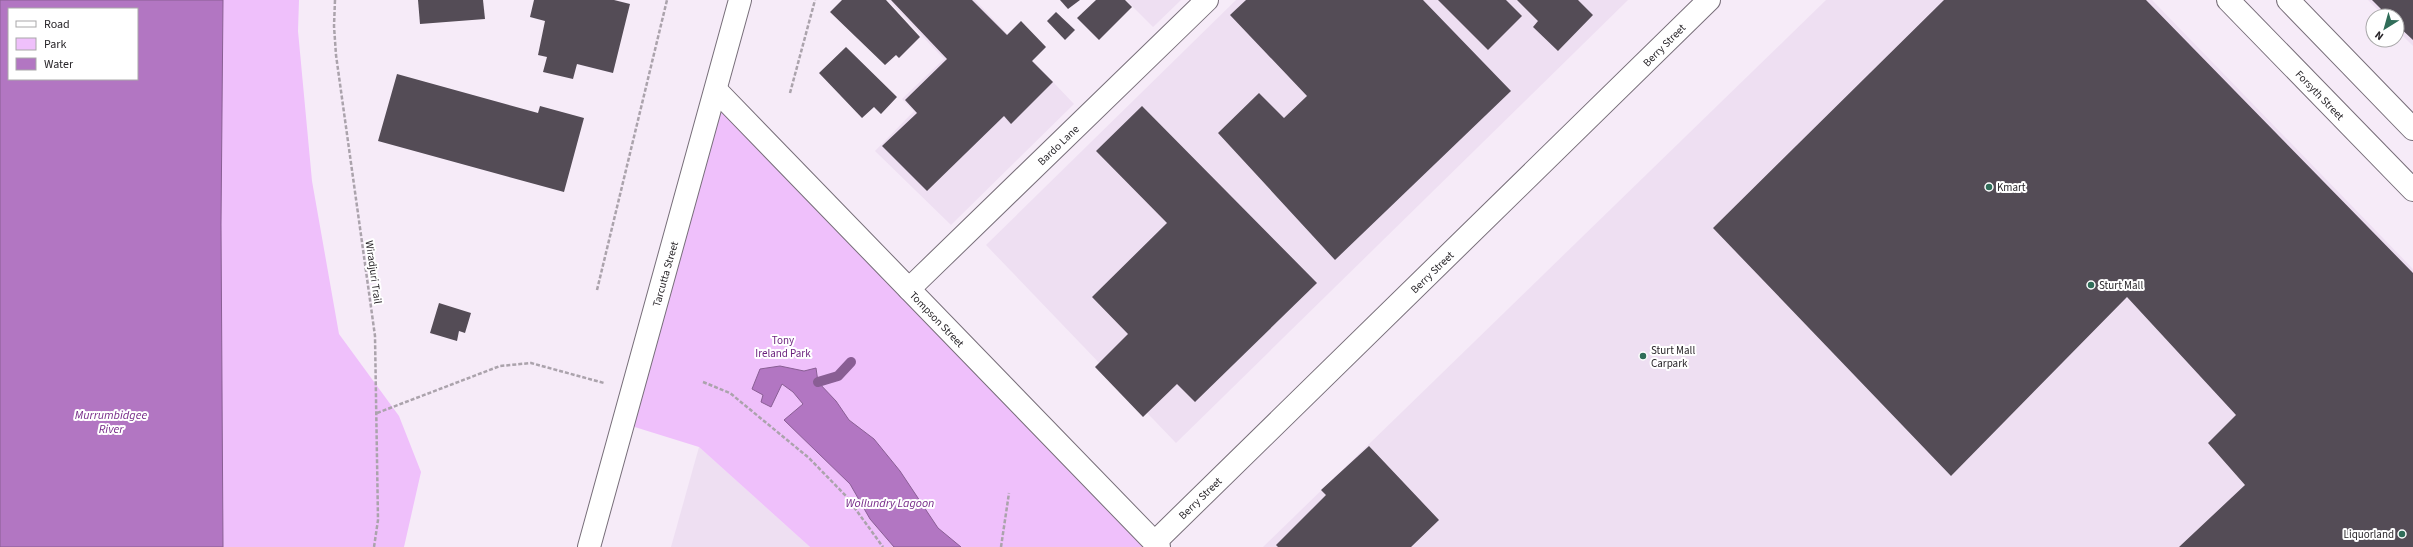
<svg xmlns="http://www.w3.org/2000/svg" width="2413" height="547" viewBox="0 0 2413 547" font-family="'Source Sans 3',sans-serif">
  <rect width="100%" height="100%" fill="#f6ebf8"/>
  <g fill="#eedff2">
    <path d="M890 0H975L1074 104 951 225 875 151 914 111 902 99 944 59 889 1Z"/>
    <path d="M1126 0H1181L1153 27Z"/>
    <path d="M1236 0H1628L1176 443 986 245Z"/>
    <path d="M1826 0H2152L2413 269V547H1263Z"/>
    <path d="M2368 0H2413V46L2397 30V16H2384Z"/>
    <path d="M699 447 810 547H671Z"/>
  </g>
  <g fill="#efc0fb">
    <path d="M223 0H299L298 31 312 181 339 334 399 416 421 472 404 547H223L221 224Z"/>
    <path d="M719 92 1159 547H810L699 447 625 424Z"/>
  </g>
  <g fill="#b276c2" stroke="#895e94" fill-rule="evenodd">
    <path d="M0 0H223L221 224 223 547H0ZM9 9H137V79H9Z"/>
    <path d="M780 366 804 371 816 368 818 382 836 401 849 420 874 439 900 471 938 528 961 547H894L870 519 850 484 784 420 803 404 793 392 782 384 771 407 761 402 763 395 752 389 760 369Z"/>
  </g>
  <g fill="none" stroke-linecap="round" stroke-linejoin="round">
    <path stroke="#895e94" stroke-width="10" d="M818 382 838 376 851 362"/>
  </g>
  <g fill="#544c56">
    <path d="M418 0H483L485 19 420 24Z"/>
    <path d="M534 0H614L630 4 613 73 577 64 573 79 543 72 547 57 538 55 545 21 530 17Z"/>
    <path d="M842 0H886L920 37 899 58 896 55 885 65 830 12Z"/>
    <path d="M891 0H972L1007 35 1021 21 1046 47 1032 61 1053 82 1011 124 1004 116 927 191 882 146 917 113 905 100 947 59Z"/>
    <path d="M1060 0H1080L1068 9Z"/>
    <path d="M1096 0H1125L1132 7 1099 40 1077 18Z"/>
    <path d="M1246 0H1423L1511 91 1335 260 1218 133 1259 93 1284 118 1307 96 1230 15Z"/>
    <path d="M1438 0H1506L1522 16 1488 50Z"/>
    <path d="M1517 0H1578L1593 15 1558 51 1533 27 1538 21Z"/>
    <path d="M1944 0H2146L2413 273V547H2179L2245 485 2208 443 2236 415 2127 297 1951 476 1713 228Z"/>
    <path d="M2372 0H2413V40L2397 25V16H2388Z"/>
    <path d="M1056 12 1075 30 1065 40 1047 21Z"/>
    <path d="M846 47 897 97 881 114 874 107 862 118 819 73Z"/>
    <path d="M397 74 538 113 540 106 584 118 564 192 378 141Z"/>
    <path d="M1142 106 1317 283 1195 402 1177 384 1143 417 1095 367 1128 334 1092 297 1167 223 1096 151Z"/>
    <path d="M439 303 471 313 465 333 459 331 457 341 430 333Z"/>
    <path d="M1369 446 1439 520 1411 547H1278L1276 545 1326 495 1321 490Z"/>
  </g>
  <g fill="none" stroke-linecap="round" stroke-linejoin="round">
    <g stroke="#776e79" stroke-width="24">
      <g id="minor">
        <path d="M2228 0 2413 190"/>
        <path d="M2288 0 2413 129"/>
        <path d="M716 90 1159 547"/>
        <path d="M909 289 1207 0"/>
        <path d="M1155 542 1709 0"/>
        <path d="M589 547 740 0"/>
      </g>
    </g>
    <g stroke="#aba3ac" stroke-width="2.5" stroke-dasharray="4 2" stroke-linecap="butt">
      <path d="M335 0 334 26 336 55 375 336 378 520 374 547"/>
      <path d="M790 93 815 0"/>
      <path d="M597 290 667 0"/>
      <path d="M703 382 730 393 809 458 846 496 883 547"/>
      <path d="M377 413 500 366 531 363 604 383"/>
      <path d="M1001 547 1009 493"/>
    </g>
    <use href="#minor" stroke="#fff" stroke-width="22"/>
  </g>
  <g fill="#306d59" stroke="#fff" stroke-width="1.5">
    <circle cx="1989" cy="187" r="4"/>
    <circle cx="2091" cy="285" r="4"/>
    <circle cx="1643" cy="356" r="4"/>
    <circle cx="2402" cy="534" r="4"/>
  </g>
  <g text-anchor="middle" stroke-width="4" stroke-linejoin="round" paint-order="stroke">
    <g font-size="11" fill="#282529" stroke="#fff">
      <text transform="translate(1664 45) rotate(-45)" y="4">Berry Street</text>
      <text transform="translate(2320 95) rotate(46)" y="4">Forsyth Street</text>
      <text transform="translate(1058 145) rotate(-44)" y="4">Bardo Lane</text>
      <text transform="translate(374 272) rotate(82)" y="4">Wiradjuri Trail</text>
      <text transform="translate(1432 272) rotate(-44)" y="4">Berry Street</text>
      <text transform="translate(665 274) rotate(-74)" y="4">Tarcutta Street</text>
      <text transform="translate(937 319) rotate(46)" y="4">Tompson Street</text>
      <text transform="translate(1200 498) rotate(-44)" y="4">Berry Street</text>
    </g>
    <g font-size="11" fill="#282529" stroke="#fff" text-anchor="start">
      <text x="1997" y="191">Kmart</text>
      <text x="2099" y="289">Sturt Mall</text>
      <text x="1651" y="354">Sturt Mall<tspan x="1651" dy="13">Carpark</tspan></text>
      <text x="2394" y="538" text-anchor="end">Liquorland</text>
    </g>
    <g font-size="11" fill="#691e7b" stroke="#fff">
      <text x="783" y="344">Tony<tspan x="783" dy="13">Ireland Park</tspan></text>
    </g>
    <g font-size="12" font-style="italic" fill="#772c89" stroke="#fff">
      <text x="111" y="419">Murrumbidgee<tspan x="111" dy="14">River</tspan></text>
      <text x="890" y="507">Wollundry Lagoon</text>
    </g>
  </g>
  <rect x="8" y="8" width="130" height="72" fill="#ffffff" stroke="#a9a8a9"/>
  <rect x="16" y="21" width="20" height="6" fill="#ffffff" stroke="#a9a8a9"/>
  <text x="44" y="28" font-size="12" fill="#282529">Road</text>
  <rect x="16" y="38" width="20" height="12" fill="#efc0fb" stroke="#a9a8a9"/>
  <text x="44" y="48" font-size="12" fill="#282529">Park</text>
  <rect x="16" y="58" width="20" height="12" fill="#b276c2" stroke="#a9a8a9"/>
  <text x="44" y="68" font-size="12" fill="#282529">Water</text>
  <g transform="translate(2385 28) rotate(217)"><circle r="19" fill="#ffffff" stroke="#a9a8a9"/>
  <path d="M0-3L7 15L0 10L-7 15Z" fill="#306d59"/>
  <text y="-6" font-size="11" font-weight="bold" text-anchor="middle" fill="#282529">N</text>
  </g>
</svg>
